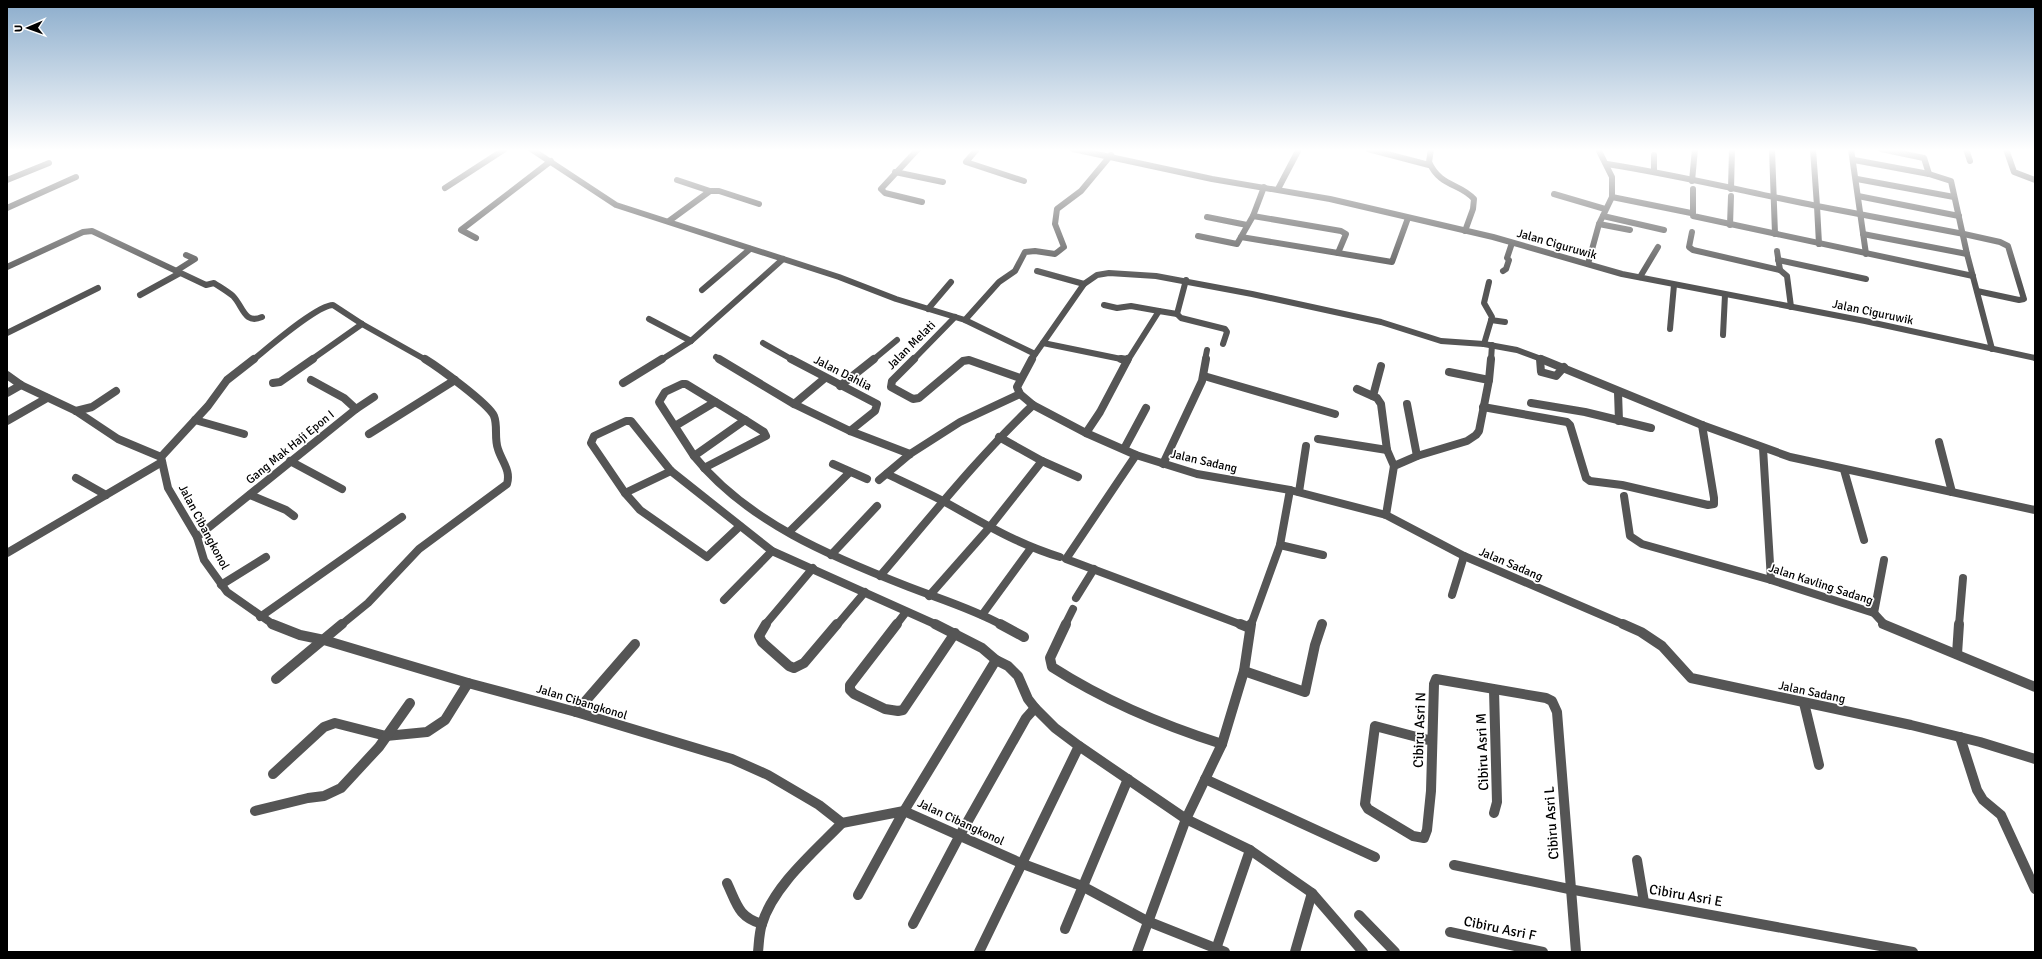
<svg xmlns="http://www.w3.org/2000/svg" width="2042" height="959" viewBox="0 0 2042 959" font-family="Signika,sans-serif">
  <rect width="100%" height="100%" fill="#fff"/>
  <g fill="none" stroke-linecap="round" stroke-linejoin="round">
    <g stroke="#555" stroke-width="6">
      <path d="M531 149 616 205 839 277 896 299 965 320 1035 354"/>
      <path d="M918 149 881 189 885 193 922 202"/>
      <path d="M977 149 966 162 1024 181"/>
      <path d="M1073 149 1212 179 1330 199 1493 237 1622 274 1865 321 2035 358"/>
      <path d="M1368 149 1429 165"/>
      <path d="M1431 149 1429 162C1440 187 1460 183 1474 199L1473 209 1465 231"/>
      <path d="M1772 149 1775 234"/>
      <path d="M1813 149 1817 206 1964 234 2000 242 2008 246 2024 299 2019 300 1977 291"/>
      <path d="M1851 149 1866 254"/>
      <path d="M1881 149 1924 158 1929 174"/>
      <path d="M1966 149 1970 161"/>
      <path d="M2006 149 2014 172 2035 180"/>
      <path d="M1654 155V171"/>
      <path d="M1854 160 1929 174 1951 181 1967 254 1992 349"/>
      <path d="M1607 164C1678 175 1747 192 1817 206L1819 244"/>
      <path d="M895 172 943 182"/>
      <path d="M1857 179 1954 197"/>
      <path d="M7 180 49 163"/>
      <path d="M677 180 710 191"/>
      <path d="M1692 181 1695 149"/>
      <path d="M445 188 505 149"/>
      <path d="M1278 189 1299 149"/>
      <path d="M1693 189V216L1973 276"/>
      <path d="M1731 189 1732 149"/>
      <path d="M1554 194 1605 209"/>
      <path d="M1858 196 1959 216"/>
      <path d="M1612 197 1691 213"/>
      <path d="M7 208 76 177"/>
      <path d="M1603 216 1664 230"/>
      <path d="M1207 217 1247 225"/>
      <path d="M669 221 710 191H719L759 204"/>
      <path d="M1599 224 1630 230"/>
      <path d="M1730 225 1731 196"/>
      <path d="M1692 232 1689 247 1693 250 1780 270"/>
      <path d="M1863 234 1967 254"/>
      <path d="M1198 236 1237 244 1253 216 1264 187"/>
      <path d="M1241 237 1338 253 1346 234 1341 231 1253 216"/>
      <path d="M476 238 461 230 551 161"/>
      <path d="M1777 251 1780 270 1787 276 1791 307"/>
      <path d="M1338 253 1392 262 1408 218"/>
      <path d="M1778 260 1866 279"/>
      <path d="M1588 264 1599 224 1612 197V177L1598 149"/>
      <path d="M7 267 83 232 92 231 206 285 214 283C220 287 227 291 233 296 243 306 244 325 262 317"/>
      <path d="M176 271 195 259 186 255"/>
      <path d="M1037 271 1084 284"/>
      <path d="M1503 271 1506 269 1509 260 1507 258 1512 243"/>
      <path d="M1640 277 1658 247"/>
      <path d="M702 290 750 249"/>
      <path d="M140 295 180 273"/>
      <path d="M1104 305 1117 308 1131 306 1159 311"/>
      <path d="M928 309 951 282"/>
      <path d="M1177 314 1181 318 1225 329 1227 332 1223 344"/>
      <path d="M649 319 691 341"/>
      <path d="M965 320 999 282 1015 271 1025 252 1035 251 1055 254 1064 247 1055 224 1057 209 1081 191 1111 155"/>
      <path d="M1491 320 1505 322"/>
      <path d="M1670 329 1674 285"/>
      <path d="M7 333 98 288"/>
      <path d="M1723 335 1725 295"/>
      <path d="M763 343 793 360"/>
      <path d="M1043 343 1126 360"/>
      <path d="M1484 344 1492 317 1484 303 1489 282"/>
      <path d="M716 357 721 360"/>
      <path d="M1540 358V360"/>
      <path d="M253 360C268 348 317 305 333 305L362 324 426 360"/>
      <path d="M311 360 362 324"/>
      <path d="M661 360 691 341 783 259"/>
      <path d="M873 360 897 340"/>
      <path d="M913 360 955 317"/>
      <path d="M1031 360 1084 284 1097 275 1109 273 1156 276 1252 294 1381 322 1441 341 1484 344 1517 350 1544 360"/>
      <path d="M1128 360 1159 311 1177 314 1186 280"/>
      <path d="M1205 360 1207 350"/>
      <path d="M1491 360 1492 345"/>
    </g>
    <g stroke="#555" stroke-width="8">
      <path d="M719 359 794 404 850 431 910 454"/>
      <path d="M791 359 877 404 875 411 850 431"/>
      <path d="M914 359 892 381 891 387 913 399 919 398 963 361 969 360 1020 378"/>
      <path d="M1032 359 1017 387 1020 394 1033 405 1086 433 1136 455 1197 474 1290 490 1386 515 1464 556 1625 625"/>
      <path d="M1121 359 1127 360"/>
      <path d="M1540 359 1541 372 1556 376 1564 367"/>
      <path d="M1541 359 1702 425 1790 457 2035 510"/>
      <path d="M1449 372 1489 380"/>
      <path d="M7 375 21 385 76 411 118 439 161 457 168 488 197 537 204 560 227 592 274 625"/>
      <path d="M1204 376 1335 414"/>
      <path d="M273 383 280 382 313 359"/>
      <path d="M623 383 662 359"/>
      <path d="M682 384H686L745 420 694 456 659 402 665 392Z"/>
      <path d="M840 386 874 359"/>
      <path d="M1357 389 1377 398 1381 404 1387 450 1394 466"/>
      <path d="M1618 392 1619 421"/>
      <path d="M7 393 21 385"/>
      <path d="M1373 396 1381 366"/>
      <path d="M1531 403 1585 412 1651 428"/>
      <path d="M794 404 825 378"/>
      <path d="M1407 404 1417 456"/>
      <path d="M1483 407 1567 422 1570 425 1586 478 1590 481 1622 485 1708 505 1714 504V498L1702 425"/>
      <path d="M356 409 374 397"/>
      <path d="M76 411 92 407 116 391"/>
      <path d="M195 420 244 434"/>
      <path d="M7 421 47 398"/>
      <path d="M675 426 715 402"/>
      <path d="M1086 433 1100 412 1128 359"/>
      <path d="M369 434 455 380"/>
      <path d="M1318 439 1387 450"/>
      <path d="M1939 442 1952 492"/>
      <path d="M1763 448 1771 580"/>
      <path d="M1124 449 1146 408"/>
      <path d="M1136 455 1066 559 1242 625"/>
      <path d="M694 456C747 522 832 557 909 587 940 599 973 609 1002 625"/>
      <path d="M161 457 208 406 227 380 254 359"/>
      <path d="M290 461 342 489"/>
      <path d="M1042 461 1078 477"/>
      <path d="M833 464 867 479"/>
      <path d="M1163 464 1202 381 1206 359"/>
      <path d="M704 468 766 436 764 432 745 420"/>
      <path d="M1844 470 1864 540"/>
      <path d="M671 471 625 493 640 510 707 557 740 526"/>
      <path d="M887 474C906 483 926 492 945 502 983 523 1017 544 1060 557"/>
      <path d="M76 478 106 495"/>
      <path d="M879 480 910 454 960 422 1020 394"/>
      <path d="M1299 492 1306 446"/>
      <path d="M625 493 591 443 594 436 626 421H631L671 471 772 551 937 625"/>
      <path d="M250 495 286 510 294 516"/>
      <path d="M1624 496 1630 536 1642 544 1771 580 1874 613 1885 625"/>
      <path d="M1386 515 1394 466 1417 456 1467 441 1476 435 1479 431 1489 380 1491 359"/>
      <path d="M789 532 850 472"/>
      <path d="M197 537 356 409 344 398 311 380"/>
      <path d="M1280 545 1323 555"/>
      <path d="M7 553 162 462"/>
      <path d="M831 555 877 506"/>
      <path d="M880 576C930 518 977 458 1033 405"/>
      <path d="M221 585 266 557"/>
      <path d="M1452 595 1464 556"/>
      <path d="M929 596 989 528 1042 461 999 437"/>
      <path d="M1076 598 1094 569"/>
      <path d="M724 600 772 551"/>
      <path d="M1874 613 1884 560"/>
      <path d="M982 615 1031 548"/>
      <path d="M260 617 402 517"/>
      <path d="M341 625 368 603 419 549 507 484C511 470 502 462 498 449 494 438 498 426 494 416 489 404 438 367 425 359"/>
      <path d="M765 625 813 568"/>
      <path d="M837 625 865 592"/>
      <path d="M896 625 906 612"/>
      <path d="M1065 625 1073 609"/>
      <path d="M1251 625 1280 545 1290 490"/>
      <path d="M1959 625 1963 578"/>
    </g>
    <g stroke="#555" stroke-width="10">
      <path d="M272 624 300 635 324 640 468 683 576 712 732 759 768 775 819 805 842 823 904 811 1023 864 1082 886 1147 921 1225 952"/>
      <path d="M766 624 759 636 762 642 789 666 794 668 804 663 837 624"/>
      <path d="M897 624 850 685V690L854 694 885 709 898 711 903 710 955 633"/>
      <path d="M935 624 982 648 996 660 1008 666 1018 676 1028 699 1035 708 1055 728 1079 746 1186 819 1250 850 1312 893 1363 952"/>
      <path d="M1000 624 1024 637"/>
      <path d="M1066 624 1050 658 1052 667C1105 701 1162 725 1222 744"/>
      <path d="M1240 624 1250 628"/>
      <path d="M1623 624 1641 632 1662 646 1691 678 1911 725 1980 742 2035 759"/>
      <path d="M1883 624 2035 687"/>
      <path d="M1957 654 1959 624"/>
      <path d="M1244 671 1305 692 1315 645 1322 624"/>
      <path d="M276 679 342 624"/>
      <path d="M1494 690 1497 802 1494 813"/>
      <path d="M1804 703 1819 765"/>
      <path d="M576 712 635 644"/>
      <path d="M1960 737 1977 790 1983 800 2001 815 2035 889"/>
      <path d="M1432 741 1375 726 1365 804 1368 809 1413 836 1424 838 1427 830 1431 791 1434 684 1436 679 1546 698 1552 701 1557 712 1576 952"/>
      <path d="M273 774 324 727 335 723 386 736 427 732 445 720 468 683"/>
      <path d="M1205 779 1375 857"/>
      <path d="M255 811 308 798 324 796 341 788 379 747 410 703"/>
      <path d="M1637 860 1644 902"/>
      <path d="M1454 865 1569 889 1913 952"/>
      <path d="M727 883C737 904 738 917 762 924"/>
      <path d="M858 895 904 811 996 660"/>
      <path d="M1359 915 1395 952"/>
      <path d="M913 924 960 835 1026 718 1035 708"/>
      <path d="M1065 929 1128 779"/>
      <path d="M1450 932 1543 952"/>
      <path d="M758 952C759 943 759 933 762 924 773 886 815 851 842 823"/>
      <path d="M979 952 1079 746"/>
      <path d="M1137 952 1186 819 1222 744 1244 671 1251 624"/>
      <path d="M1215 952 1250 850"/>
      <path d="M1295 952 1312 893"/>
    </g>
  </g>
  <linearGradient id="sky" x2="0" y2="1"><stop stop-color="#8cadcc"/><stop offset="0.53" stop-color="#fff"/><stop offset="1" stop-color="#fff" stop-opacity="0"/></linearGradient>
  <rect width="2042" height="283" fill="url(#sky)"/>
  <g text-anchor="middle" stroke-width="3.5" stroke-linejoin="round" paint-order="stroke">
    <g font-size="12" fill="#000" stroke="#fff">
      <text transform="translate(1557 244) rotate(16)" y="4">Jalan Ciguruwik</text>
      <text transform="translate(1873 312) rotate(12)" y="4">Jalan Ciguruwik</text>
      <text transform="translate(911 345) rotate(-45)" y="4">Jalan Melati</text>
      <text transform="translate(843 373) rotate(27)" y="4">Jalan Dahlia</text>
      <text transform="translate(290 447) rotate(-39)" y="4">Gang Mak Haji Epon I</text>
      <text transform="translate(1204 461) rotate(13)" y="4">Jalan Sadang</text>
      <text transform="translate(204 527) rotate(62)" y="4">Jalan Cibangkonol</text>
      <text transform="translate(1511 564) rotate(23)" y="4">Jalan Sadang</text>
      <text transform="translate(1821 584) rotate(18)" y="4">Jalan Kavling Sadang</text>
      <text transform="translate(1812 692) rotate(12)" y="4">Jalan Sadang</text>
      <text transform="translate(582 702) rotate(17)" y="4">Jalan Cibangkonol</text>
      <text transform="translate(961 822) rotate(25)" y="4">Jalan Cibangkonol</text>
    </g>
    <g font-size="14" fill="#000" stroke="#fff">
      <text transform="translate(1419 730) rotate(-88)" y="5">Cibiru Asri N</text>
      <text transform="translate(1482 752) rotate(-92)" y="5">Cibiru Asri M</text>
      <text transform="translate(1551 823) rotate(-94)" y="5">Cibiru Asri L</text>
      <text transform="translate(1686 895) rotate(10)" y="5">Cibiru Asri E</text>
      <text transform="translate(1500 928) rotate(12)" y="5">Cibiru Asri F</text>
    </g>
  </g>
  <rect width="2042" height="959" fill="none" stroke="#000000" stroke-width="16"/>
  <g transform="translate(28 28) rotate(268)" stroke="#ffffff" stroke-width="3" paint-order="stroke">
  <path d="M0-3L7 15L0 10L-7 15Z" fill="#000000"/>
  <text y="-6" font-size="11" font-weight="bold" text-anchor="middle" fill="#000000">U</text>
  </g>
</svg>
